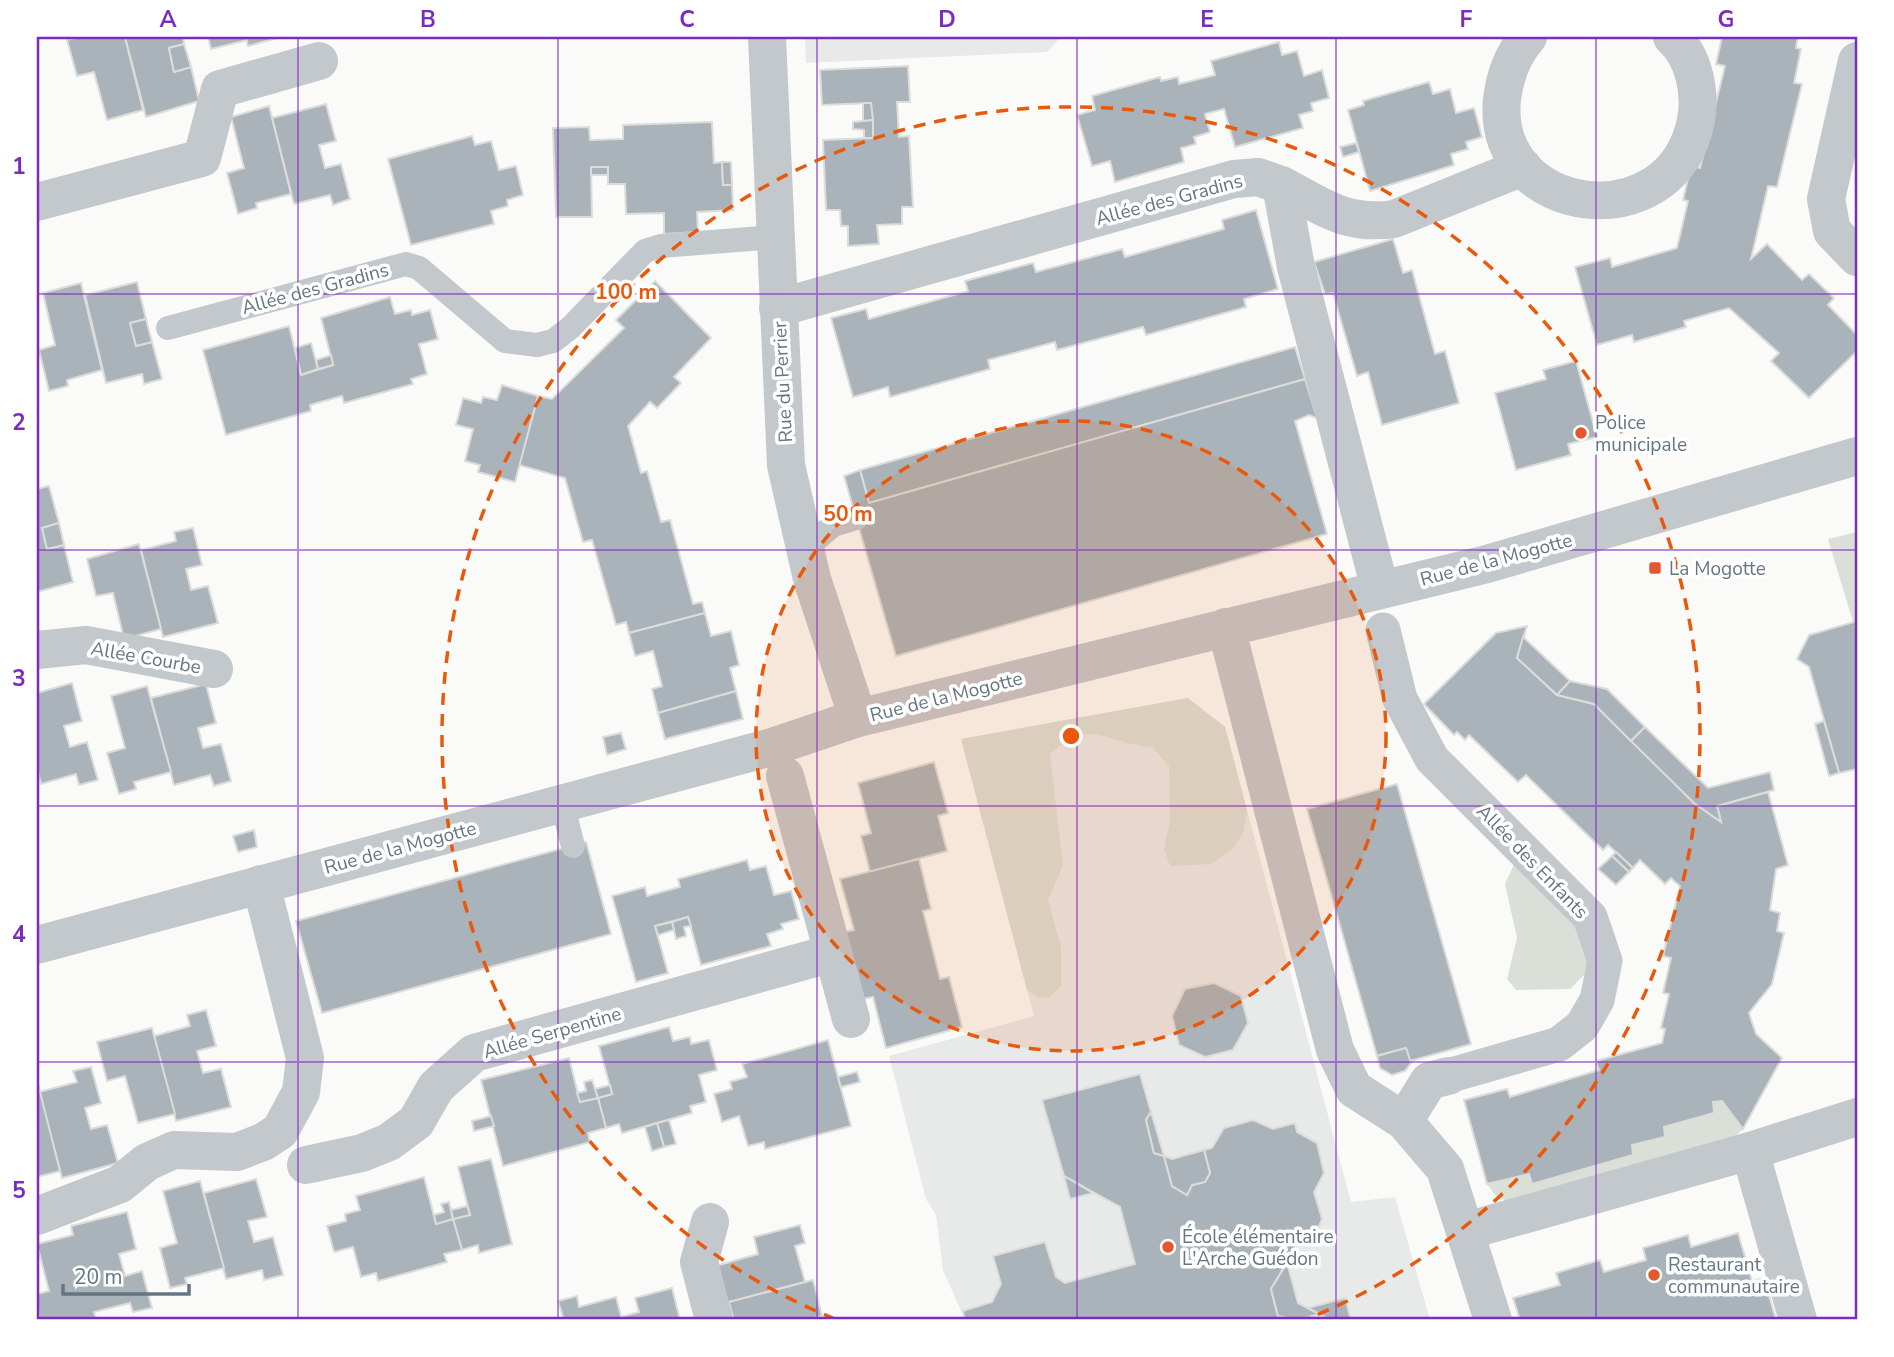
<svg xmlns="http://www.w3.org/2000/svg" width="1894" height="1357" viewBox="0 0 1894 1357" font-family="'Nunito Sans',sans-serif">
  <rect width="100%" height="100%" fill="#fafaf8"/>
  <g fill="#e8e9e9">
    <path d="M805 37H1061L1047 52 806 63Z"/>
    <path d="M1188 698 1225 727 1351 1202 1395 1197 1430 1320H965L943 1270 936 1215 926 1199 889 1056 1034 1016 961 739Z"/>
  </g>
  <g fill="#dadfd7">
    <path d="M1857 532V621L1853 622 1828 539Z"/>
    <path d="M1188 698 1225 727 1247 810 1243 833 1233 849 1211 864 1170 866 1164 849 1170 822 1169 766 1152 747C1105 744 1091 715 1050 755L1063 866 1048 900 1061 947V986L1050 997 1039 998 1027 990 961 739Z"/>
    <path d="M1516 860 1575 910 1589 959 1584 975 1570 989 1516 990 1507 979 1517 938 1505 884Z"/>
    <path d="M1722 1101 1743 1129 1721 1150 1508 1202 1496 1196 1487 1184 1529 1174 1533 1184 1633 1155 1632 1145 1664 1137V1127L1714 1113 1713 1102Z"/>
  </g>
  <g fill="#aab3b9" stroke="#dcdcda" stroke-width="2">
    <path d="M79 37H125L143 110 107 120 94 72 77 76 67 40Z"/>
    <path d="M125 37H183L184 44 169 48 174 72 191 67 199 101 146 117Z"/>
    <path d="M208 37H246L247 40 211 49Z"/>
    <path d="M246 37H281L248 46Z"/>
    <path d="M1722 37H1798L1796 48 1801 49 1794 83 1802 84 1777 187 1768 186 1751 259 1767 244 1802 280 1809 274 1834 298 1828 305 1857 335V351L1809 398 1771 361 1779 353 1729 308 1684 321 1686 327 1634 342 1632 335 1597 345 1575 267 1610 258 1612 267 1677 248 1688 201 1683 200 1691 166 1700 168 1725 66 1716 64Z"/>
    <path d="M1279 42 1282 55 1297 51 1304 76 1322 70 1329 98 1311 103 1313 111 1299 115 1303 128 1235 147 1224 109 1205 114 1210 132 1194 137 1196 144 1181 148 1184 162 1115 182 1110 161 1092 166 1077 115 1095 110 1092 96 1160 77 1161 81 1178 77 1179 84 1215 75 1211 61Z"/>
    <path d="M184 44 191 67 174 72 169 48Z"/>
    <path d="M908 66 910 102H897L899 137 909 136 913 207H902V224L877 225 879 244 848 246V226H841L840 210H826L823 140 873 138 871 103 822 105 820 70Z"/>
    <path d="M1429 82 1433 94 1450 89 1456 113 1474 108 1482 137 1466 142 1468 149 1451 154 1454 165 1370 191 1348 110 1364 105 1363 101Z"/>
    <path d="M863 103H871L873 120 863 121Z"/>
    <path d="M326 104 336 141 319 145 325 168 341 164 350 199 333 205 330 195 294 204 272 118Z"/>
    <path d="M269 106 291 194 256 203 257 208 238 214 227 173 244 168 231 117Z"/>
    <path d="M873 120V138H864V130L853 129V122Z"/>
    <path d="M712 122 714 163 722 162 723 185H732L733 210 697 212 698 232 664 234V213L626 214 625 184H608V167H591L592 217H556L553 128 589 127 590 140 623 139V125Z"/>
    <path d="M472 136 475 145 491 141 499 170 516 166 523 195 507 200 508 206 491 211 494 224 411 245 388 159Z"/>
    <path d="M1356 143 1359 152 1343 157 1340 147Z"/>
    <path d="M722 162H731L732 185H723Z"/>
    <rect x="591" y="167" width="17" height="8"/>
    <path d="M1256 210 1278 289 1244 299 1246 307 1146 335 1143 327 1057 350 1055 342 988 360 990 369 890 397 888 387 853 397 831 318 866 309 869 319 968 291 965 281 1033 263 1036 272 1122 249 1125 257 1224 229 1222 220Z"/>
    <path d="M1393 239 1403 273 1412 270 1435 354 1445 351 1459 403 1382 425 1368 372 1357 376 1333 293 1325 294 1314 262Z"/>
    <path d="M655 281 711 338 674 377 681 383 657 408 650 402 628 426 641 473 647 471 661 522 670 520 693 604 702 602 705 613 629 633 626 622 616 625 592 540 583 542 565 478 519 465 538 396 552 399 624 328 616 320Z"/>
    <path d="M137 282 146 319 130 323 136 346 152 342 162 379 144 384 142 374 106 383 85 295Z"/>
    <path d="M81 283 102 370 67 380 68 386 49 391 39 350 55 345 43 293Z"/>
    <path d="M390 297 395 314 411 310 412 315 430 310 438 339 419 344 427 374 411 379 413 384 344 403 342 396 310 405 311 411 226 435 203 350 289 326 301 375 333 365 321 318Z"/>
    <path d="M146 319 152 342 136 346 130 323Z"/>
    <path d="M311 343 318 369 301 375 295 348Z"/>
    <path d="M1295 347 1305 379 869 503 860 470Z"/>
    <path d="M331 355 333 365 318 369 316 360Z"/>
    <path d="M1576 361 1597 437 1568 444 1571 455 1516 470 1495 393 1546 379 1543 370Z"/>
    <path d="M1305 379 1317 418 1309 415 1295 421 1327 534 896 656 844 476 860 470 869 503Z"/>
    <path d="M502 385 538 396 515 482 478 472 480 465 465 461 473 429 456 425 463 398 481 403 483 397 497 400Z"/>
    <path d="M49 486 59 523 42 528 47 549 64 545 73 582 37 592V489Z"/>
    <path d="M59 523 64 545 47 549 42 528Z"/>
    <path d="M193 528 202 565 186 569 191 590 208 586 218 623 163 637 141 550 176 541 174 532Z"/>
    <path d="M139 544 161 629 124 639 113 593 96 596 87 559Z"/>
    <path d="M705 613 711 636 731 631 739 665 730 668 736 691 658 713 652 689 662 686 653 651 635 656 629 633Z"/>
    <path d="M1857 621V769L1839 773 1809 667 1797 659 1809 635Z"/>
    <path d="M1527 626 1517 658 1557 695 1594 704 1694 803 1721 822 1717 806 1768 792 1788 865 1776 869 1770 910 1780 913 1777 931 1784 933 1772 984 1749 1013 1756 1034 1782 1058 1743 1129 1722 1101 1713 1102 1714 1113 1664 1127 1665 1137 1632 1145 1633 1155 1532 1184 1529 1174 1487 1184 1464 1100 1507 1089 1510 1097 1599 1070 1596 1061 1662 1043 1665 1029 1661 1028 1669 994 1663 993 1671 958 1663 956 1680 886 1671 878 1665 884 1640 860 1633 868 1608 845 1603 850 1526 775 1518 782 1469 735 1465 740 1457 732 1454 735 1424 704 1496 633Z"/>
    <path d="M1523 637 1570 681 1557 695 1517 658Z"/>
    <path d="M1570 681 1607 689 1645 727 1631 741 1594 704 1557 695Z"/>
    <path d="M72 683 82 721 64 726 70 747 87 742 98 780 79 785 76 774 41 784 37 767V693Z"/>
    <path d="M206 684 216 723 198 728 203 748 221 744 231 781 214 786 210 775 174 785 151 698Z"/>
    <path d="M147 686 171 772 134 782 136 789 119 794 107 753 125 748 111 696Z"/>
    <path d="M736 691 743 719 665 739 658 713Z"/>
    <path d="M1824 721 1839 773 1829 776 1815 724Z"/>
    <path d="M1645 727 1708 788 1770 772 1774 790 1717 806 1721 822 1694 803 1631 741Z"/>
    <path d="M621 733 626 749 607 755 603 737Z"/>
    <path d="M934 762 948 813 938 816 947 851 870 872 861 836 871 833 858 783Z"/>
    <path d="M1397 784 1471 1044 1410 1061 1406 1048 1377 1056 1307 809Z"/>
    <path d="M254 830 257 847 238 852 233 836Z"/>
    <path d="M586 842 611 934 322 1013 296 921Z"/>
    <path d="M1616 852 1633 868 1629 872 1612 856Z"/>
    <path d="M1612 856 1629 872 1616 885 1598 869Z"/>
    <path d="M919 859 931 909 923 911 940 979 949 977 962 1027 886 1048 873 997 862 999 845 932 854 930 840 879Z"/>
    <path d="M747 860 750 870 766 866 774 895 791 891 799 919 781 924 783 929 767 934 771 946 701 965 688 917 655 926 668 973 636 982 612 896 645 887 647 896 680 887 678 879Z"/>
    <path d="M688 917 691 926 684 927 686 936 676 939 672 922Z"/>
    <path d="M672 922 674 930 658 935 655 926Z"/>
    <path d="M1214 983 1241 996 1248 1023 1233 1050 1205 1057 1179 1045 1172 1016 1185 989Z"/>
    <path d="M206 1010 216 1046 197 1051 203 1073 221 1069 231 1107 176 1121 154 1036 190 1026 187 1015Z"/>
    <path d="M669 1027 673 1041 690 1037 691 1044 709 1040 717 1070 699 1075 706 1102 690 1106 692 1113 622 1133 619 1124 606 1128 598 1098 612 1094 599 1046Z"/>
    <path d="M152 1028 175 1114 138 1123 125 1076 107 1081 97 1042Z"/>
    <path d="M828 1040 851 1126 765 1149 764 1142 748 1146 739 1116 722 1122 714 1094 732 1089 730 1082 747 1077 742 1064Z"/>
    <path d="M1406 1048 1411 1063 1405 1071 1392 1075 1380 1068 1377 1056Z"/>
    <path d="M569 1058 580 1102 598 1098 606 1128 588 1133 590 1142 503 1166 481 1080Z"/>
    <path d="M91 1067 101 1103 85 1108 91 1129 107 1125 118 1163 62 1178 39 1092 77 1082 73 1071Z"/>
    <path d="M857 1072 860 1082 841 1087 838 1077Z"/>
    <path d="M1140 1074 1151 1112 1146 1120 1154 1153 1164 1156 1172 1186 1187 1195 1192 1185 1205 1182 1210 1173 1204 1150 1212 1148 1224 1128 1253 1120 1273 1129 1295 1123 1297 1132 1317 1143 1324 1173 1314 1192 1322 1219 1313 1241 1297 1245 1271 1289 1278 1316 1285 1320H965L963 1311 992 1302 1001 1284 993 1256 1045 1242 1056 1277 1065 1283 1135 1264 1120 1207 1064 1176 1042 1100Z"/>
    <path d="M592 1080 598 1098 580 1102 577 1093 586 1091 584 1082Z"/>
    <path d="M38 1084 60 1171 37 1177V1084Z"/>
    <path d="M610 1085 612 1094 598 1098 595 1089Z"/>
    <path d="M1151 1112 1164 1156 1154 1153 1146 1120Z"/>
    <path d="M491 1116 494 1126 474 1131 472 1121Z"/>
    <path d="M669 1120 676 1144 664 1147 657 1123Z"/>
    <path d="M657 1123 664 1147 652 1151 645 1127Z"/>
    <path d="M1204 1150 1210 1173 1205 1182 1192 1185 1187 1195 1172 1186 1164 1156 1172 1159Z"/>
    <path d="M491 1159 512 1244 479 1253 478 1245 462 1250 453 1219 470 1215 458 1167Z"/>
    <path d="M1064 1176 1093 1193 1070 1199Z"/>
    <path d="M424 1177 436 1224 453 1219 462 1250 444 1254 447 1262 378 1281 376 1273 361 1277 353 1247 334 1252 327 1226 346 1221 345 1214 360 1210 356 1196Z"/>
    <path d="M256 1179 267 1217 248 1221 254 1242 273 1237 283 1275 264 1280 262 1270 226 1279 204 1193Z"/>
    <path d="M200 1181 224 1268 185 1278 187 1284 170 1288 160 1248 177 1243 163 1191Z"/>
    <path d="M449 1202 453 1219 436 1224 434 1215 444 1212 441 1204Z"/>
    <path d="M467 1206 470 1215 453 1219 451 1210Z"/>
    <path d="M127 1212 136 1249 119 1254 125 1276 142 1271 152 1308 133 1312 130 1303 94 1312 96 1319 91 1320H39L37 1294 49 1291 37 1244 73 1235 71 1226Z"/>
    <path d="M800 1225 805 1243 795 1246 805 1282 722 1304 712 1267 758 1254 754 1237Z"/>
    <path d="M1738 1233 1752 1281 1764 1278 1776 1320H1520L1513 1298 1560 1285 1556 1273 1600 1260 1604 1272 1646 1260 1643 1248 1688 1235 1691 1247Z"/>
    <path d="M1287 1263 1298 1303 1319 1314 1297 1320 1278 1316 1271 1289Z"/>
    <path d="M813 1280 822 1316 805 1320H734L729 1302Z"/>
    <path d="M672 1288 680 1320H622L621 1317 639 1312 635 1298Z"/>
    <path d="M577 1296 579 1307 616 1297 622 1320H564L558 1301Z"/>
    <path d="M1345 1298 1351 1320H1331L1308 1308Z"/>
  </g>
  <g fill="none" stroke-linecap="round" stroke-linejoin="round">
    <g stroke="#c3c8cc" stroke-width="24">
      <path d="M168 328 406 264 419 268 505 341 537 345 553 341 570 328 645 251 661 246 775 237"/>
      <path d="M804 550 833 525 856 518"/>
      <path d="M562 803 573 846"/>
    </g>
    <path stroke="#c3c8cc" stroke-width="35" d="M1383 630 1400 699 1432 759 1590 917 1605 961 1597 1000 1582 1026 1559 1044 1448 1076"/>
    <g stroke="#c3c8cc" stroke-width="38">
      <path d="M767 37 786 465 812 579 858 718"/>
      <path d="M1528 37C1512 55 1505 75 1502 99 1490 217 1673 242 1696 120 1701 92 1694 56 1672 37"/>
      <path d="M1857 61 1826 199 1832 231 1857 257"/>
      <path d="M1281 185C1322 206 1345 226 1394 219L1523 167"/>
      <path d="M37 202 202 158 220 89 319 61"/>
      <path d="M778 308 1234 179 1258 177 1281 185 1296 267 1380 589"/>
      <path d="M1226 627 1335 1050 1354 1089 1404 1121 1445 1169 1493 1320"/>
      <path d="M37 650 86 645 214 669"/>
      <path d="M785 776 851 1019"/>
      <path d="M37 945 772 747 858 718 1487 564 1857 456"/>
      <path d="M1404 1121 1429 1081 1448 1076"/>
      <path d="M1750 1151 1798 1320"/>
      <path d="M306 1165 362 1153 389 1142 416 1122 436 1087 474 1053 833 953"/>
      <path d="M37 1216 120 1184 147 1162 174 1150 237 1152 263 1142 280 1131 301 1092 305 1058 261 884"/>
      <path d="M710 1222 699 1262 714 1320"/>
      <path d="M1466 1231 1750 1151 1857 1117"/>
    </g>
  </g>
  <path fill="none" stroke="#7b2cbf" stroke-width="2" stroke-opacity="0.55" d="M298 37V1320M558 37V1320M817 37V1320M1077 37V1320M1336 37V1320M1596 37V1320M37 294H1857M37 550H1857M37 806H1857M37 1062H1857"/>
  <circle cx="1071" cy="736" r="315" fill="#e8590c" fill-opacity=".12"/>
  <g fill="none" stroke="#e8590c" stroke-width="3.5" stroke-dasharray="12 9">
    <circle cx="1071" cy="736" r="315"/>
    <path d="M835 1319A629 629 0 1 1 1307 1319"/>
  </g>
  <g fill="#e4572e" stroke="#fff" stroke-width="2.5">
    <circle cx="1581" cy="433" r="7"/>
    <rect x="1648" y="561" width="14" height="14" rx="3.5"/>
    <circle cx="1168" cy="1247" r="7"/>
    <circle cx="1654" cy="1275" r="7"/>
  </g>
  <g text-anchor="middle" stroke-width="7" stroke-linejoin="round" paint-order="stroke">
    <g font-size="19" fill="#657683" stroke="#fff">
      <text transform="translate(1169 199) rotate(-15)" y="7">Allée des Gradins</text>
      <text transform="translate(315 288) rotate(-15)" y="7">Allée des Gradins</text>
      <text transform="translate(782 382) rotate(-93)" y="7">Rue du Perrier</text>
      <text transform="translate(1496 559) rotate(-15)" y="7">Rue de la Mogotte</text>
      <text transform="translate(146 657) rotate(10)" y="7">Allée Courbe</text>
      <text transform="translate(946 696) rotate(-14)" y="7">Rue de la Mogotte</text>
      <text transform="translate(400 847) rotate(-15)" y="7">Rue de la Mogotte</text>
      <text transform="translate(1533 861) rotate(46)" y="7">Allée des Enfants</text>
      <text transform="translate(552 1032) rotate(-16)" y="7">Allée Serpentine</text>
    </g>
    <g font-size="19" fill="#657683" stroke="#fff" text-anchor="start">
      <text x="1595" y="429">Police<tspan x="1595" dy="22">municipale</tspan></text>
      <text x="1669" y="575">La Mogotte</text>
      <text x="1182" y="1243">École élémentaire<tspan x="1182" dy="22">L'Arche Guédon</tspan></text>
      <text x="1668" y="1271">Restaurant<tspan x="1668" dy="22">communautaire</tspan></text>
    </g>
  </g>
  <circle cx="1071" cy="736" r="10" fill="#e8590c" stroke="#fff" stroke-width="3.5"/>
  <g font-size="21" text-anchor="middle" font-weight="bold" fill="#e8590c" stroke="#fff" stroke-width="7" stroke-linejoin="round" paint-order="stroke">
    <text x="626" y="299">100 m</text>
    <text x="848" y="521">50 m</text>
  </g>
  <rect width="1894" height="1357" fill="none" stroke="#ffffff" stroke-width="77"/>
  <path d="M63 1284v10h126v-10" fill="none" stroke="#657683" stroke-width="3.5"/>
  <text x="74" y="1284" font-size="21" fill="#657683" stroke="#ffffff" stroke-width="5" paint-order="stroke">20 m</text>
  <rect x="38" y="38" width="1818" height="1280" fill="none" stroke="#7b2cbf" stroke-width="2.5"/>
  <g font-size="23" text-anchor="middle" font-weight="bold" fill="#7b2cbf">
    <text x="168" y="27">A</text>
    <text x="428" y="27">B</text>
    <text x="687" y="27">C</text>
    <text x="947" y="27">D</text>
    <text x="1207" y="27">E</text>
    <text x="1466" y="27">F</text>
    <text x="1726" y="27">G</text>
    <text x="19" y="174">1</text>
    <text x="19" y="430">2</text>
    <text x="19" y="686">3</text>
    <text x="19" y="942">4</text>
    <text x="19" y="1198">5</text>
  </g>
</svg>
